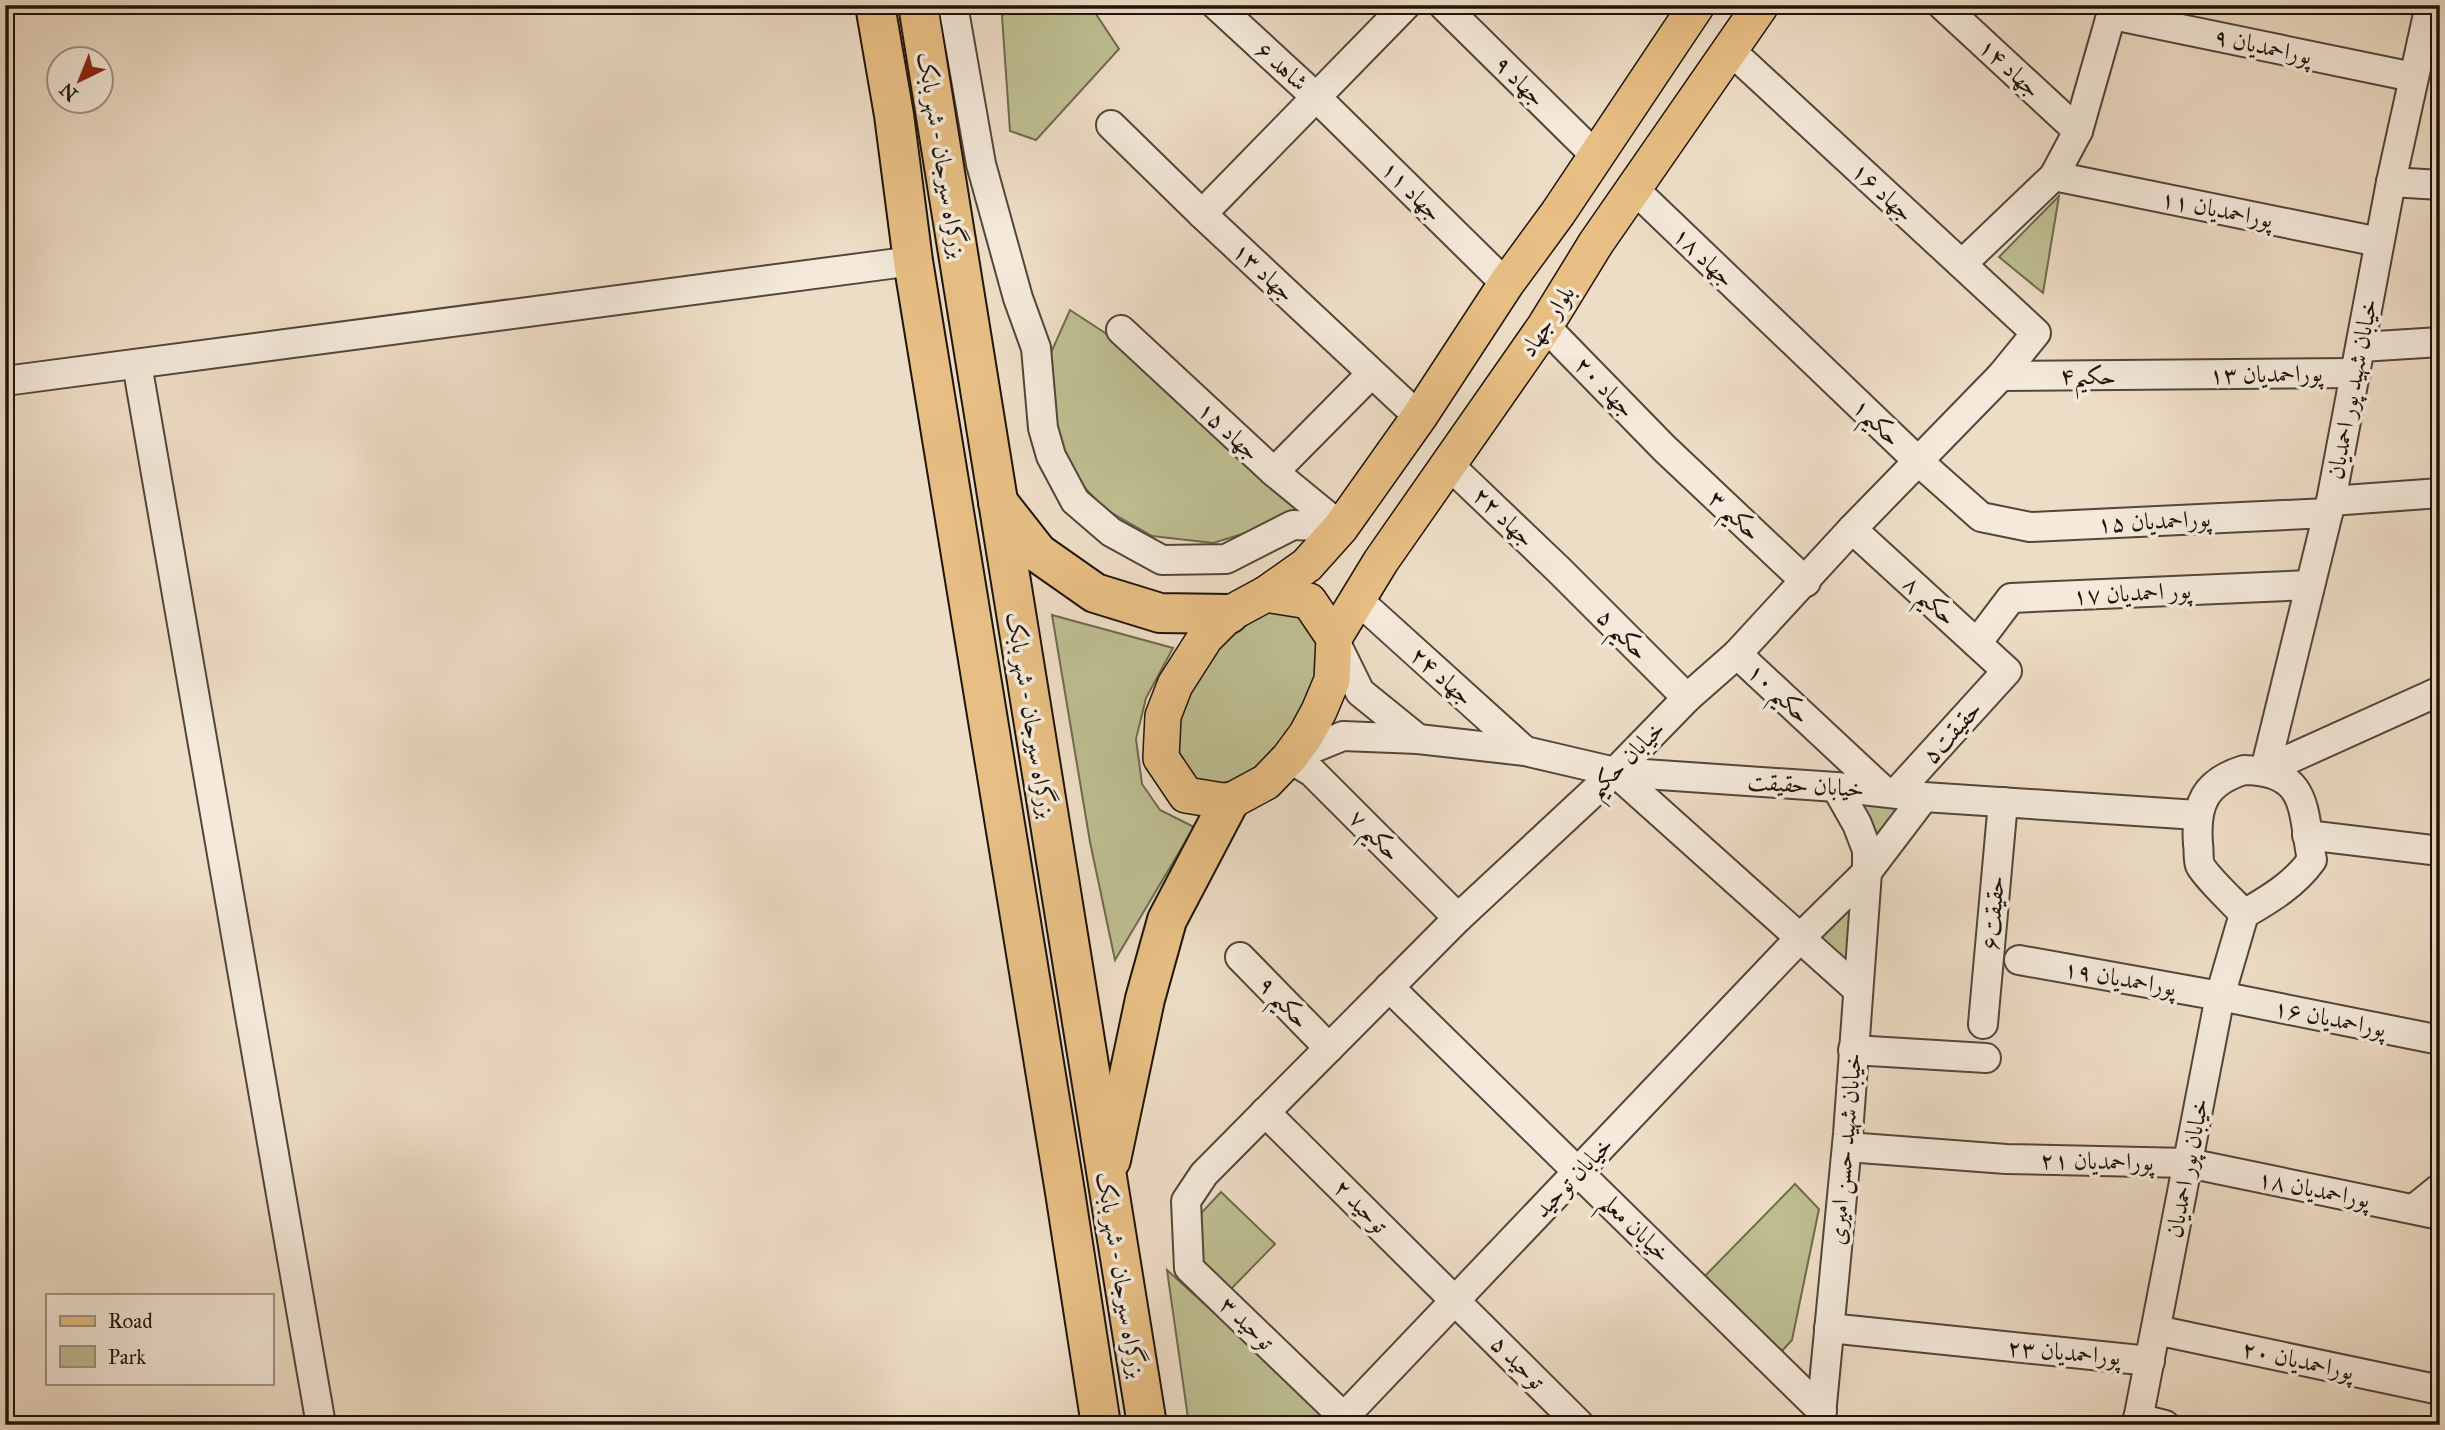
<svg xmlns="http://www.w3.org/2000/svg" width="2445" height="1430" viewBox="0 0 2445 1430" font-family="'IM FELL Great Primer',Amiri,serif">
  <rect width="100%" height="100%" fill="#eeddc6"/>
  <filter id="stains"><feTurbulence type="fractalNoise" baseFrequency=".00286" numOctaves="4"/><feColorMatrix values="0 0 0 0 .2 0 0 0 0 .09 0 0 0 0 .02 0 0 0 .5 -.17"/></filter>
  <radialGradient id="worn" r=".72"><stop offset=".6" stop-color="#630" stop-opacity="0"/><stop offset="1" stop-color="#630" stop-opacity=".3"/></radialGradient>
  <g fill="#bebf92" stroke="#6e6a4e" stroke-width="2">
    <path d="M1011 5H1090L1119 49 1036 140 1010 131 1002 16Z"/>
    <path d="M2059 196 2043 293 1999 257Z"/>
    <path d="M1070 310 1122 344 1300 510 1262 528 1213 543 1152 536 1105 509 1077 480 1060 447 1045 366Z"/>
    <path d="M1282 607 1307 622 1320 653 1313 708 1240 784 1211 789 1182 768 1171 734 1194 674 1227 629Z"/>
    <path d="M1052 615 1173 648 1146 698 1136 739 1142 784 1160 810 1194 827 1115 960 1090 842Z"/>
    <path d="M1838 789 1920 798 1868 870Z"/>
    <path d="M1865 878 1856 985 1804 937Z"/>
    <path d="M1795 1184 1819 1209 1792 1340 1782 1351 1703 1278Z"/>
    <path d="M1221 1192 1275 1244 1229 1291 1176 1240Z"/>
    <path d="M1167 1270 1338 1425H1189Z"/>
  </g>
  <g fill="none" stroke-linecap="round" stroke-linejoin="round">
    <g stroke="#52463a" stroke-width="32">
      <g id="minor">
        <path d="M953 5 981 164 1018 298 1036 348 1043 428 1051 456 1075 501 1111 532 1162 560 1226 559 1293 525 1341 527"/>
        <path d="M1216 5 1317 98 1506 284"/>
        <path d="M1443 5 1596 156"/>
        <path d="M1942 5 2078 131"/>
        <path d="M2113 15 2413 77"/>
        <path d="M1111 125 1202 214 1419 417"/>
        <path d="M2054 176 2379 242"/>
        <path d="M2391 182 2440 185"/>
        <path d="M1634 189 1918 461 1981 517 2030 527 2328 513"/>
        <path d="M1202 214 1406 5"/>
        <path d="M1962 264 2054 176 2078 131 2114 5"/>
        <path d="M1545 326 1664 448 1806 582"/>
        <path d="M1121 330 1274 472 1341 527"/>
        <path d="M2361 347 2440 342"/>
        <path d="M137 364 321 1425"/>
        <path d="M2001 376 2356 373"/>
        <path d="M5 381 913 261"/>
        <path d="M1449 465 1559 570 1687 698"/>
        <path d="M1274 472 1371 374"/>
        <path d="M2331 501 2440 493"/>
        <path d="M1852 529 2007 671 1896 793"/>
        <path d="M1358 600 1525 751"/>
        <path d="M1334 639 1360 692 1418 739"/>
        <path d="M1977 643 2011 598 2310 585"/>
        <path d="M1737 654 1885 792"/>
        <path d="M1289 758 1343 736 1418 739 1525 751 1615 772 1836 787 1924 797 2197 815"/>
        <path d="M1289 758 1312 772 1458 918"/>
        <path d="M2244 770C2310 771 2302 811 2312 860 2295 884 2270 899 2244 914 2235 904 2205 876 2200 865 2198 860 2199 850 2198 844 2195 804 2205 782 2244 770Z"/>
        <path d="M2265 770 2331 501 2391 182 2430 5"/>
        <path d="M2265 770 2440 691"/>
        <path d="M1615 772 1857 989"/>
        <path d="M2307 835 2440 851"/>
        <path d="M1240 957 1329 1048"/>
        <path d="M2019 960 2220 996 2440 1040"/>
        <path d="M1389 987 1822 1411"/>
        <path d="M1983 1024 2003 802"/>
        <path d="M1853 1050 1986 1058"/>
        <path d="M1265 1112 1580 1425"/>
        <path d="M1847 1147 2006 1159 2188 1163 2440 1215"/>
        <path d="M2414 1209 2440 1188"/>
        <path d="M1829 1328 2150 1361"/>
        <path d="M2156 1330 2440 1390"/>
        <path d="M1344 1417 1801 937 1867 872 1924 797"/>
        <path d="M2138 1418 2165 1425"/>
        <path d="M1352 1425 1189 1268 1186 1201 1204 1174 1458 918 1615 772 1687 698 1737 654 1852 529 2001 376 2036 333 1730 50"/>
        <path d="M1820 1425 1848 1134 1867 872V850L1857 824 1836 787"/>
        <path d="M2137 1425 2220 996 2244 914"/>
      </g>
    </g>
    <g stroke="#1e140b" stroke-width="38">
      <g id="major">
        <path d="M1266 594 1307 565 1341 527 1419 417 1506 284 1558 213 1697 5"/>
        <path d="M1266 594 1309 601 1334 638 1332 680 1319 711 1306 735 1289 758 1266 782 1229 802 1186 795 1161 758 1163 716 1175 685 1205 638 1229 614Z"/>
        <path d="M1334 638 1381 561 1545 326 1596 243 1761 5"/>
      </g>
    </g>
    <g stroke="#1e140b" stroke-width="42">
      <g id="highway">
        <path d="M875 5 894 115 913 261 1065 1192 1101 1425"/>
        <path d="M918 5 1147 1425"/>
        <path d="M998 502 1038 553 1095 593 1160 613 1229 614"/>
        <path d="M1111 1160 1145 999 1167 920 1229 802"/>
      </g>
    </g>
    <use href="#minor" stroke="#f4e9da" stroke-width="28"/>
    <use href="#major" stroke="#e7be83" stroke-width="35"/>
    <use href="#highway" stroke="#e7be83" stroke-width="38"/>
  </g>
  <g text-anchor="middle" stroke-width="7" stroke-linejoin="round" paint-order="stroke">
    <g font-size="24" fill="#1e140b" stroke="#f4e9da">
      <text transform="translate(2263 46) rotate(12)" y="8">پوراحمدیان ۹</text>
      <text transform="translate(1282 66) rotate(42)" y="8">شاهد ۶</text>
      <text transform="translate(2010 68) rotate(43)" y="8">جهاد ۱۴</text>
      <text transform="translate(1520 81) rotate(45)" y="8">جهاد ۹</text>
      <text transform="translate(942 155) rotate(81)" y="8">بزرگراه سیرجان - شهر بابک</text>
      <text transform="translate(1412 191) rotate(45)" y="8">جهاد ۱۱</text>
      <text transform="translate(1883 192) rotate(43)" y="8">جهاد ۱۶</text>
      <text transform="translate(2217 209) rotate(11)" y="8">پوراحمدیان ۱۱</text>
      <text transform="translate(1704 257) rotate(44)" y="8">جهاد ۱۸</text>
      <text transform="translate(1264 272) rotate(43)" y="8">جهاد ۱۳</text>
      <text transform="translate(1547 321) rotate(-57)" y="8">بلوار جهاد</text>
      <text transform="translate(2266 374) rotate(-1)" y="8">پوراحمدیان ۱۳</text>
      <text x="2088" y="384">حکیم۴</text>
      <text transform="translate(1605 387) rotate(46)" y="8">جهاد ۲۰</text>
      <text transform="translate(2352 389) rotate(-79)" y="8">خیابان شهید پور احمدیان</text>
      <text transform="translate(1877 422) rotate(44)" y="8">حکیم۱</text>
      <text transform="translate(1229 431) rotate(43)" y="8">جهاد ۱۵</text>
      <text transform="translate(1735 515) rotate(43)" y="8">حکیم ۳</text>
      <text transform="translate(1504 517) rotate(44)" y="8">جهاد ۲۲</text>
      <text transform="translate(2154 521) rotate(-3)" y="8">پوراحمدیان ۱۵</text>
      <text transform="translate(2132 593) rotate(-3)" y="8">پور احمدیان ۱۷</text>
      <text transform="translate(1930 600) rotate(42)" y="8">حکیم ۸</text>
      <text transform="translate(1623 634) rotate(45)" y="8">حکیم ۵</text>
      <text transform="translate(1442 676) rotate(42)" y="8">جهاد ۲۴</text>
      <text transform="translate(1779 693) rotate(43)" y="8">حکیم ۱۰</text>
      <text transform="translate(1031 715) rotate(81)" y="8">بزرگراه سیرجان - شهر بابک</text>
      <text transform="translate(1952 732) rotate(-48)" y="8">حقیقت۵</text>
      <text transform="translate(1626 759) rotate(-45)" y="8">خیابان حکیم</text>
      <text transform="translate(1806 785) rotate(4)" y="8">خیابان حقیقت</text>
      <text transform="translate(1375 835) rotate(45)" y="8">حکیم ۷</text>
      <text transform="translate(1993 913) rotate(-85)" y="8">حقیقت۶</text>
      <text transform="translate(2120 978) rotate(10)" y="8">پوراحمدیان ۱۹</text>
      <text transform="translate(1284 1002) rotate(46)" y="8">حکیم ۹</text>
      <text transform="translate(2330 1018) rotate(11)" y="8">پوراحمدیان ۱۶</text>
      <text transform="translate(1845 1149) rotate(-85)" y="8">خیابان شهید حسن امیری</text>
      <text transform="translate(2097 1161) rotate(1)" y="8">پوراحمدیان ۲۱</text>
      <text transform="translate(2187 1168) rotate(-79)" y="8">خیابان پور احمدیان</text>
      <text transform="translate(1573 1177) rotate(-46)" y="8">خیابان توحید</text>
      <text transform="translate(2314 1189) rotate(11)" y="8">پوراحمدیان ۱۸</text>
      <text transform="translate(1361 1206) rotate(45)" y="8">توحید ۲</text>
      <text transform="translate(1636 1228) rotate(44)" y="8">خیابان معلم</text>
      <text transform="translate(1121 1275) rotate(81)" y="8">بزرگراه سیرجان - شهر بابک</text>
      <text transform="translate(1247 1323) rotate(44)" y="8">توحید ۳</text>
      <text transform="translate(2064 1352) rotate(5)" y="8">پوراحمدیان ۲۳</text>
      <text transform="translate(2298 1360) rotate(12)" y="8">پوراحمدیان ۲۰</text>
      <text transform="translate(1518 1362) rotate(45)" y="8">توحید ۵</text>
    </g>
  </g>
  <rect width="2445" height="1430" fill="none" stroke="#eeddc6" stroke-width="28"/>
  <rect x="7" y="7" width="2431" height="1416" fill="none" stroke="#1e140b" stroke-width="3.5"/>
  <rect x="14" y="14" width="2417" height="1402" fill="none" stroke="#1e140b" stroke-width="2"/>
  <rect x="46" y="1294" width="228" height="91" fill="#f4e9da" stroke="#9e9487" stroke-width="2"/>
  <rect x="60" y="1316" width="35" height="10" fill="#e7be83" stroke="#9e9487" stroke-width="2"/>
  <text x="108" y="1328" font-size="21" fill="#1e140b">Road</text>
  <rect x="60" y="1346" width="35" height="21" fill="#bebf92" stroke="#9e9487" stroke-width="2"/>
  <text x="108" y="1364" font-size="21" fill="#1e140b">Park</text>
  <g transform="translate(80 80) rotate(223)"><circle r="33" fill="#f4e9da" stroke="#9e9487" stroke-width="2"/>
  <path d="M0-5L12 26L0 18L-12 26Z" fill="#8f2418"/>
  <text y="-10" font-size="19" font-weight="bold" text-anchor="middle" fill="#1e140b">N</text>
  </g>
  <rect width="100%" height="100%" filter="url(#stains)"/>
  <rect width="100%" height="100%" fill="url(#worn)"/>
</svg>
